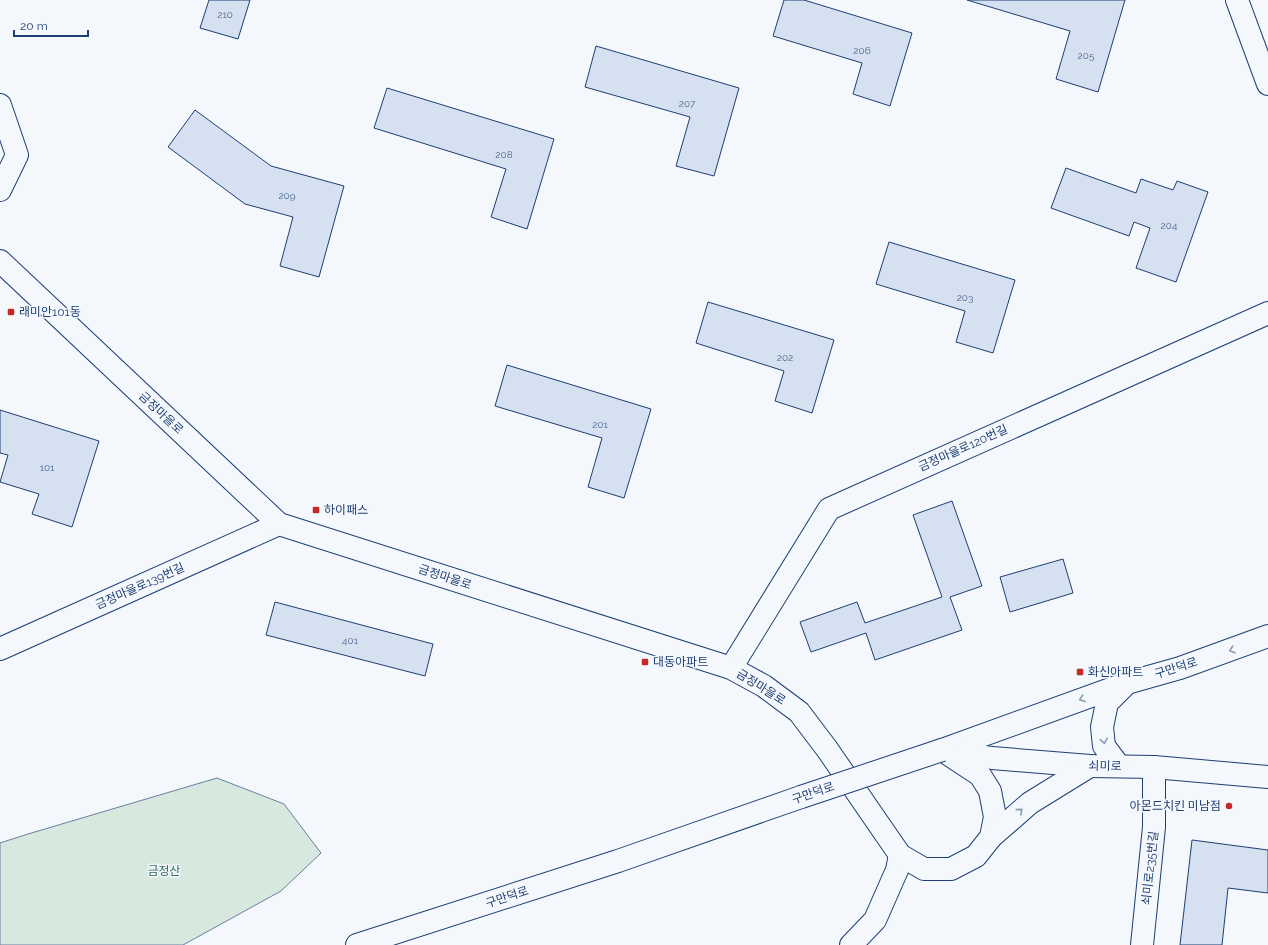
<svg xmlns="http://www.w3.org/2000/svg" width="1268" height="945" viewBox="0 0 1268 945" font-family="Raleway,'Noto Sans KR',sans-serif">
  <rect width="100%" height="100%" fill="#f4f7fb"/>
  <path fill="#d7e8df" stroke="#687fa3" d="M217 778 284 804 321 853 281 891 183 945H0V843L28 834Z"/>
  <g fill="#d5e0f0" stroke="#1d3f73">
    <path d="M209 0H250L238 39 200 28Z"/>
    <path d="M784 0H804L912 33 890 106 853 94 862 63 773 36Z"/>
    <path d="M967 0H1125L1098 92 1056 79 1070 31Z"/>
    <path d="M596 46 739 88 714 176 676 166 690 117 585 87Z"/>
    <path d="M387 88 554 139 527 229 491 217 506 169 374 128Z"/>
    <path d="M195 110 271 166 344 186 319 277 280 266 293 217 245 204 168 147Z"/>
    <path d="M1066 168 1136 193 1141 179 1173 190 1177 181 1208 192 1176 282 1136 268 1150 228 1134 222 1129 236 1051 208Z"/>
    <path d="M889 242 1015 280 993 353 956 342 965 311 876 284Z"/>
    <path d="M708 302 834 340 812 413 775 401 784 371 696 343Z"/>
    <path d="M507 365 651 409 624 498 588 487 602 438 495 406Z"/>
    <path d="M0 410 99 441 72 527 32 514 39 494 0 482 8 455 0 453Z"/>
    <path d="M952 501 982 586 950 597 962 630 875 660 866 633 811 652 800 622 857 602 865 623 942 597 913 515Z"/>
    <path d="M1063 559 1073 593 1010 612 1000 577Z"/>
    <path d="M275 602 433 644 425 676 266 635Z"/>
    <path d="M1192 840 1268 850V893L1228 888 1222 945H1180Z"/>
  </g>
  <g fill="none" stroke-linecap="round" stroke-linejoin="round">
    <g stroke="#1d3f73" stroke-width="24">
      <g id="minor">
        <path d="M1237 0 1268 84"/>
        <path d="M0 105 17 155 0 190"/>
        <path d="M0 649 279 524"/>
        <path d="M731 668 829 509 1268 313"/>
        <path d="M851 945 875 920 897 870 900 855"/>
        <path d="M1142 945 1154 827V767"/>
      </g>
    </g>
    <g stroke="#1d3f73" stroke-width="24">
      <g id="major">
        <path d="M0 261 279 524 731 668 764 686 799 712 827 749 900 855 924 869H951L976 856 991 837 995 817 990 791 980 775 942 750"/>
        <path d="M942 750 1127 683 1180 668 1268 636"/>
        <path d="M949 751 992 758 1090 766 1154 767 1268 777"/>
        <path d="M1119 766 1104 746 1102 727 1107 703 1125 685"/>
        <path d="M991 837 1030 803 1090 766"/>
        <path d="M357 945 618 861 801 797"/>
      </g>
    </g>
    <use href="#minor" stroke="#f4f7fb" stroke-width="22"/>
    <use href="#major" stroke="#f4f7fb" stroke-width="22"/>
    <g stroke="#1d3f73" stroke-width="24" stroke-linecap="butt">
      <path id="major-bridge" d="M801 797 942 750"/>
    </g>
    <use href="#major-bridge" stroke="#f4f7fb" stroke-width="22"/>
  </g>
  <defs><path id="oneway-chevron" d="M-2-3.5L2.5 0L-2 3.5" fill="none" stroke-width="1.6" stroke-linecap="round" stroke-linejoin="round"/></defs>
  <g stroke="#889bb7">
    <use href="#oneway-chevron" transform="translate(1232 650) rotate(161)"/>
    <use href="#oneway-chevron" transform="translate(1082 699) rotate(160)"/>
    <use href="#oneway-chevron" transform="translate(1104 741) rotate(80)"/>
    <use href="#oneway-chevron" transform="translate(1020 811) rotate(-41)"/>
  </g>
  <g fill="#c62828" stroke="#f4f7fb" stroke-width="1.5">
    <rect x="7" y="308" width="8" height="8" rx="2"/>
    <rect x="312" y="506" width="8" height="8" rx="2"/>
    <rect x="641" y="658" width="8" height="8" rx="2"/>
    <rect x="1076" y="668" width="8" height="8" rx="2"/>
    <circle cx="1229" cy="806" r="4"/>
  </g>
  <g text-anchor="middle" stroke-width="3" stroke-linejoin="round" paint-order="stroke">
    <g font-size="10" fill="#4b6792">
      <text x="225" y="18">210</text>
      <text x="862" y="54">206</text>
      <text x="1086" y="59">205</text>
      <text x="687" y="107">207</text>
      <text x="504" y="158">208</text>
      <text x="287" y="199">209</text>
      <text x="1169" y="229">204</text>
      <text x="965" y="301">203</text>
      <text x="785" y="361">202</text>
      <text x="600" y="428">201</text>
      <text x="47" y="471">101</text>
      <text x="350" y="644">401</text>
    </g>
    <g font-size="12" fill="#1d3f73" stroke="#f4f7fb" text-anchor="start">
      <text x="19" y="316">래미안101동</text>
      <text x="324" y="514">하이패스</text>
      <text x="653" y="666">대동아파트</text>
      <text x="1088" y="676">화신아파트</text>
      <text x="1221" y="810" text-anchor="end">아몬드치킨 미남점</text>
    </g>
    <g font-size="12" fill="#1d3f73" stroke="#f4f7fb">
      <text transform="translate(161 413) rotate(43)" y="4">금정마을로</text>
      <text transform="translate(963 448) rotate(-24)" y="4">금정마을로120번길</text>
      <text transform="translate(445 577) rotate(18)" y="4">금정마을로</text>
      <text transform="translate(140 586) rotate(-24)" y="4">금정마을로139번길</text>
      <text transform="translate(1176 668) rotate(-17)" y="4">구만덕로</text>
      <text transform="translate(761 687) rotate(32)" y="4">금정마을로</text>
      <text transform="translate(1105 766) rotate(1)" y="4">쇠미로</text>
      <text transform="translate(813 793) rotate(-19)" y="4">구만덕로</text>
      <text transform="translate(1150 868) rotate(-84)" y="4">쇠미로235번길</text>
      <text transform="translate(507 897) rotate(-18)" y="4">구만덕로</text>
    </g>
    <g font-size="12" fill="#2c6c60" stroke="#f4f7fb">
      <text x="164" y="875">금정산</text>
    </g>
  </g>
  <path d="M14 30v6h74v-6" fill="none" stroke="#1d3f73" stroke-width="2"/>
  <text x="20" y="30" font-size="12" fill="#1d3f73" stroke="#f4f7fb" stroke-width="3" paint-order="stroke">20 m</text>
</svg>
